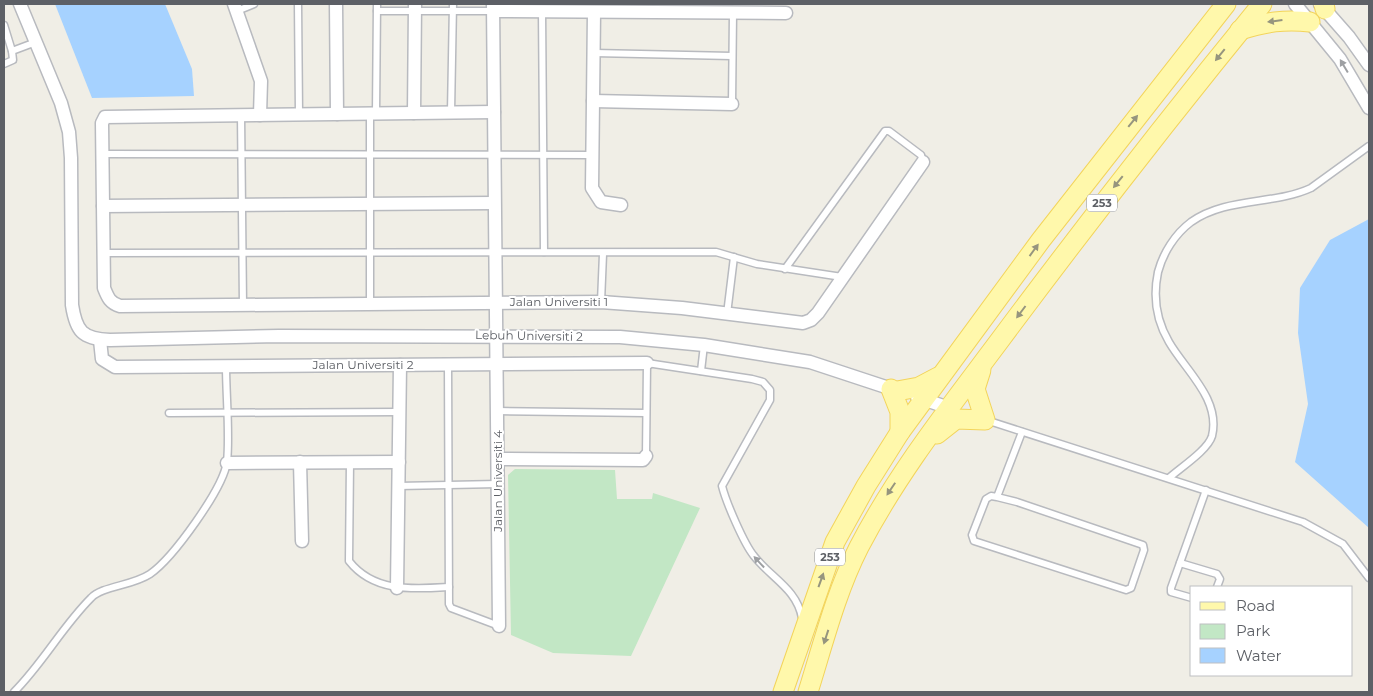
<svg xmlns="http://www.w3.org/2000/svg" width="1373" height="696" viewBox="0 0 1373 696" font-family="Montserrat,sans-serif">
  <rect width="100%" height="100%" fill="#f0eee6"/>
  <path fill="#c2e7c5" d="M515 469 615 470 617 499H652L653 493 700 508 631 656 553 653 511 635 508 475Z"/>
  <g fill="#a6d2ff">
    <path d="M55 4H165L192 69 194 96 92 98Z"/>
    <path d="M1369 219V528L1295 462 1308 404 1298 333 1300 288 1330 240Z"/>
  </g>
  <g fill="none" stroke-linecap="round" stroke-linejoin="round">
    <g stroke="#b8babf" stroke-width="9">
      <g id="service">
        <path d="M298 4 299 114"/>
        <path d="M237 11 254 4"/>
        <path d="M377 11H493"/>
        <path d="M542 11 544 252"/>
        <path d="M4 25 12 51"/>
        <path d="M594 53 732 56"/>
        <path d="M4 64 13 60 12 51 36 42"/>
        <path d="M732 104 733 13"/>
        <path d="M451 112 453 4"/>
        <path d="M376 113 377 4"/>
        <path d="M241 115 243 305"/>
        <path d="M102 154 593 155"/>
        <path d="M104 253 716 252 757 264 842 277"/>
        <path d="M785 269 885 131H889L921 155 923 162"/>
        <path d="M601 302 603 254"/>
        <path d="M370 303V113"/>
        <path d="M727 314 734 257"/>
        <path d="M448 365 449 604 451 608 499 626"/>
        <path d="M701 371 704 345"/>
        <path d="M498 411 646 413"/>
        <path d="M169 413 399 412"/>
        <path d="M986 420 1303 522 1343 544 1369 578"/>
        <path d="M646 456 647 363 752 379 763 382 770 390V400L722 486C726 502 744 544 754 556 771 578 797 589 802 618"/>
        <path d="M350 462 349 561C374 593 414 589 449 587"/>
        <path d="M1169 478C1180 468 1208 450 1212 436 1221 399 1185 370 1169 342 1156 320 1153 296 1158 272 1163 253 1175 234 1191 222 1226 197 1274 205 1311 188L1369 146"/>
        <path d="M398 486 498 484"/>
        <path d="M997 497 991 496 986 499 972 535 974 541 1126 590 1131 588 1144 550 1143 545 1017 502 997 497 1022 432"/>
        <path d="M1180 563 1217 574 1220 579 1217 587"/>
        <path d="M1192 598 1171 592V588L1206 490"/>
        <path d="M14 692C43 663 62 627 91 598 102 586 132 586 150 574 173 558 223 489 227 462 230 435 226 395 226 366"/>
      </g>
    </g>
    <g stroke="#b8babf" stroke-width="15">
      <g id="minor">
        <path d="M20 4 61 103 69 132 71 158 72 305C76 331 82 339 110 340L279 336 620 337 704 345 810 362 898 391"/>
        <path d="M234 4 261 81 260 115"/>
        <path d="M336 4 337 114"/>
        <path d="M493 4 499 626"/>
        <path d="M1295 4 1340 59 1369 108"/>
        <path d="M1320 4 1349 37 1369 65"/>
        <path d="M493 11 786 13"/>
        <path d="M594 12 592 188 601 202 621 205"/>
        <path d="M593 101 732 104"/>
        <path d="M494 112 105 117 102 123 104 288C108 298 110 303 120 306L601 302 682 308 803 323 811 320 818 313 923 162"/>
        <path d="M414 113 415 4"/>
        <path d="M103 206 494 203"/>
        <path d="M100 340 102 359 115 367 647 363"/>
        <path d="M917 397 949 408"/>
        <path d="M498 459 643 460 646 456"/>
        <path d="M300 462 302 541"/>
        <path d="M227 463 399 462"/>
        <path d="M397 588 400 365"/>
      </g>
    </g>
    <g stroke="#f3d45b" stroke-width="21">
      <g id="primary">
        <path d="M1324 4 1325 9"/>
        <path d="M1240 30C1265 22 1285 19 1310 22"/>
        <path d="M891 389 900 412V432"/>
        <path d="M897 391 919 387 938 377"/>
        <path d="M937 434 956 419 985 420 975 389 981 370"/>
        <path d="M783 692 835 542 866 486 900 432 1041 240 1226 4"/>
        <path d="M808 692C823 644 836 592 859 547 898 472 950 407 1000 340 1085 226 1172 114 1262 4"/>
      </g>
    </g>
    <use href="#service" stroke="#fff" stroke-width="6"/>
    <use href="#minor" stroke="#fff" stroke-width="12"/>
    <use href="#primary" stroke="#fff8ab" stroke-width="19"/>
  </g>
  <defs><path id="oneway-solid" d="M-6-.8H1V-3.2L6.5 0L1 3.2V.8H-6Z" transform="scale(1.25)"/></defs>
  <g fill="#96957e">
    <use href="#oneway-solid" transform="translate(1275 21) rotate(173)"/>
    <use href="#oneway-solid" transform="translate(1220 55) rotate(129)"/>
    <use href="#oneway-solid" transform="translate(1133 121) rotate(-51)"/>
    <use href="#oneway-solid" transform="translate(1118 182) rotate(129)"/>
    <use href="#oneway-solid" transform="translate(1034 250) rotate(-54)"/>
    <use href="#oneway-solid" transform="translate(1021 312) rotate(127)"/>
    <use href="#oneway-solid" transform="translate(891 489) rotate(124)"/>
    <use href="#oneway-solid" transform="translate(821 580) rotate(-70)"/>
    <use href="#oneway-solid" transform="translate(826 637) rotate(108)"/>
  </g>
  <g fill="#9ea0a3">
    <use href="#oneway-solid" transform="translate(1344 66) rotate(-121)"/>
    <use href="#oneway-solid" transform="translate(759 562) rotate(-133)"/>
  </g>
  <g text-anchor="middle" stroke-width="4" stroke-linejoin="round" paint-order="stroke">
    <g fill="#fff" stroke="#8e9094" stroke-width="1">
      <rect x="1087" y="194.5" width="30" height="17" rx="4"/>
      <rect x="815" y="548.5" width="30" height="17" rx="4"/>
    </g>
    <g font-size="11" font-weight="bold" fill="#5d6066">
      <text x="1102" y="207">253</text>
      <text x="830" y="561">253</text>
    </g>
    <g font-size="12" fill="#5d6066" stroke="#fff">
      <text x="559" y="306">Jalan Universiti 1</text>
      <text transform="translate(529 336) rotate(1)" y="4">Lebuh Universiti 2</text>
      <text x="363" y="369">Jalan Universiti 2</text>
      <text transform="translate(498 481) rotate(-90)" y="4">Jalan Universiti 4</text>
    </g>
  </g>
  <rect width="1373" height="696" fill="none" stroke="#5d6066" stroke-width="10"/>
  <rect x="1190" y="586" width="162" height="90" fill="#ffffff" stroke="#bebfc2"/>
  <rect x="1200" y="602" width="25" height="8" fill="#fff8ab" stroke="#bebfc2"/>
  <text x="1236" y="611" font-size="15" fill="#5d6066">Road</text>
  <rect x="1200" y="624" width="25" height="15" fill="#c2e7c5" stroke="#bebfc2"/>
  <text x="1236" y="636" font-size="15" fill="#5d6066">Park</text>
  <rect x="1200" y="648" width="25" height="15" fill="#a6d2ff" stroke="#bebfc2"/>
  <text x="1236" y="661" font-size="15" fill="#5d6066">Water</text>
</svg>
